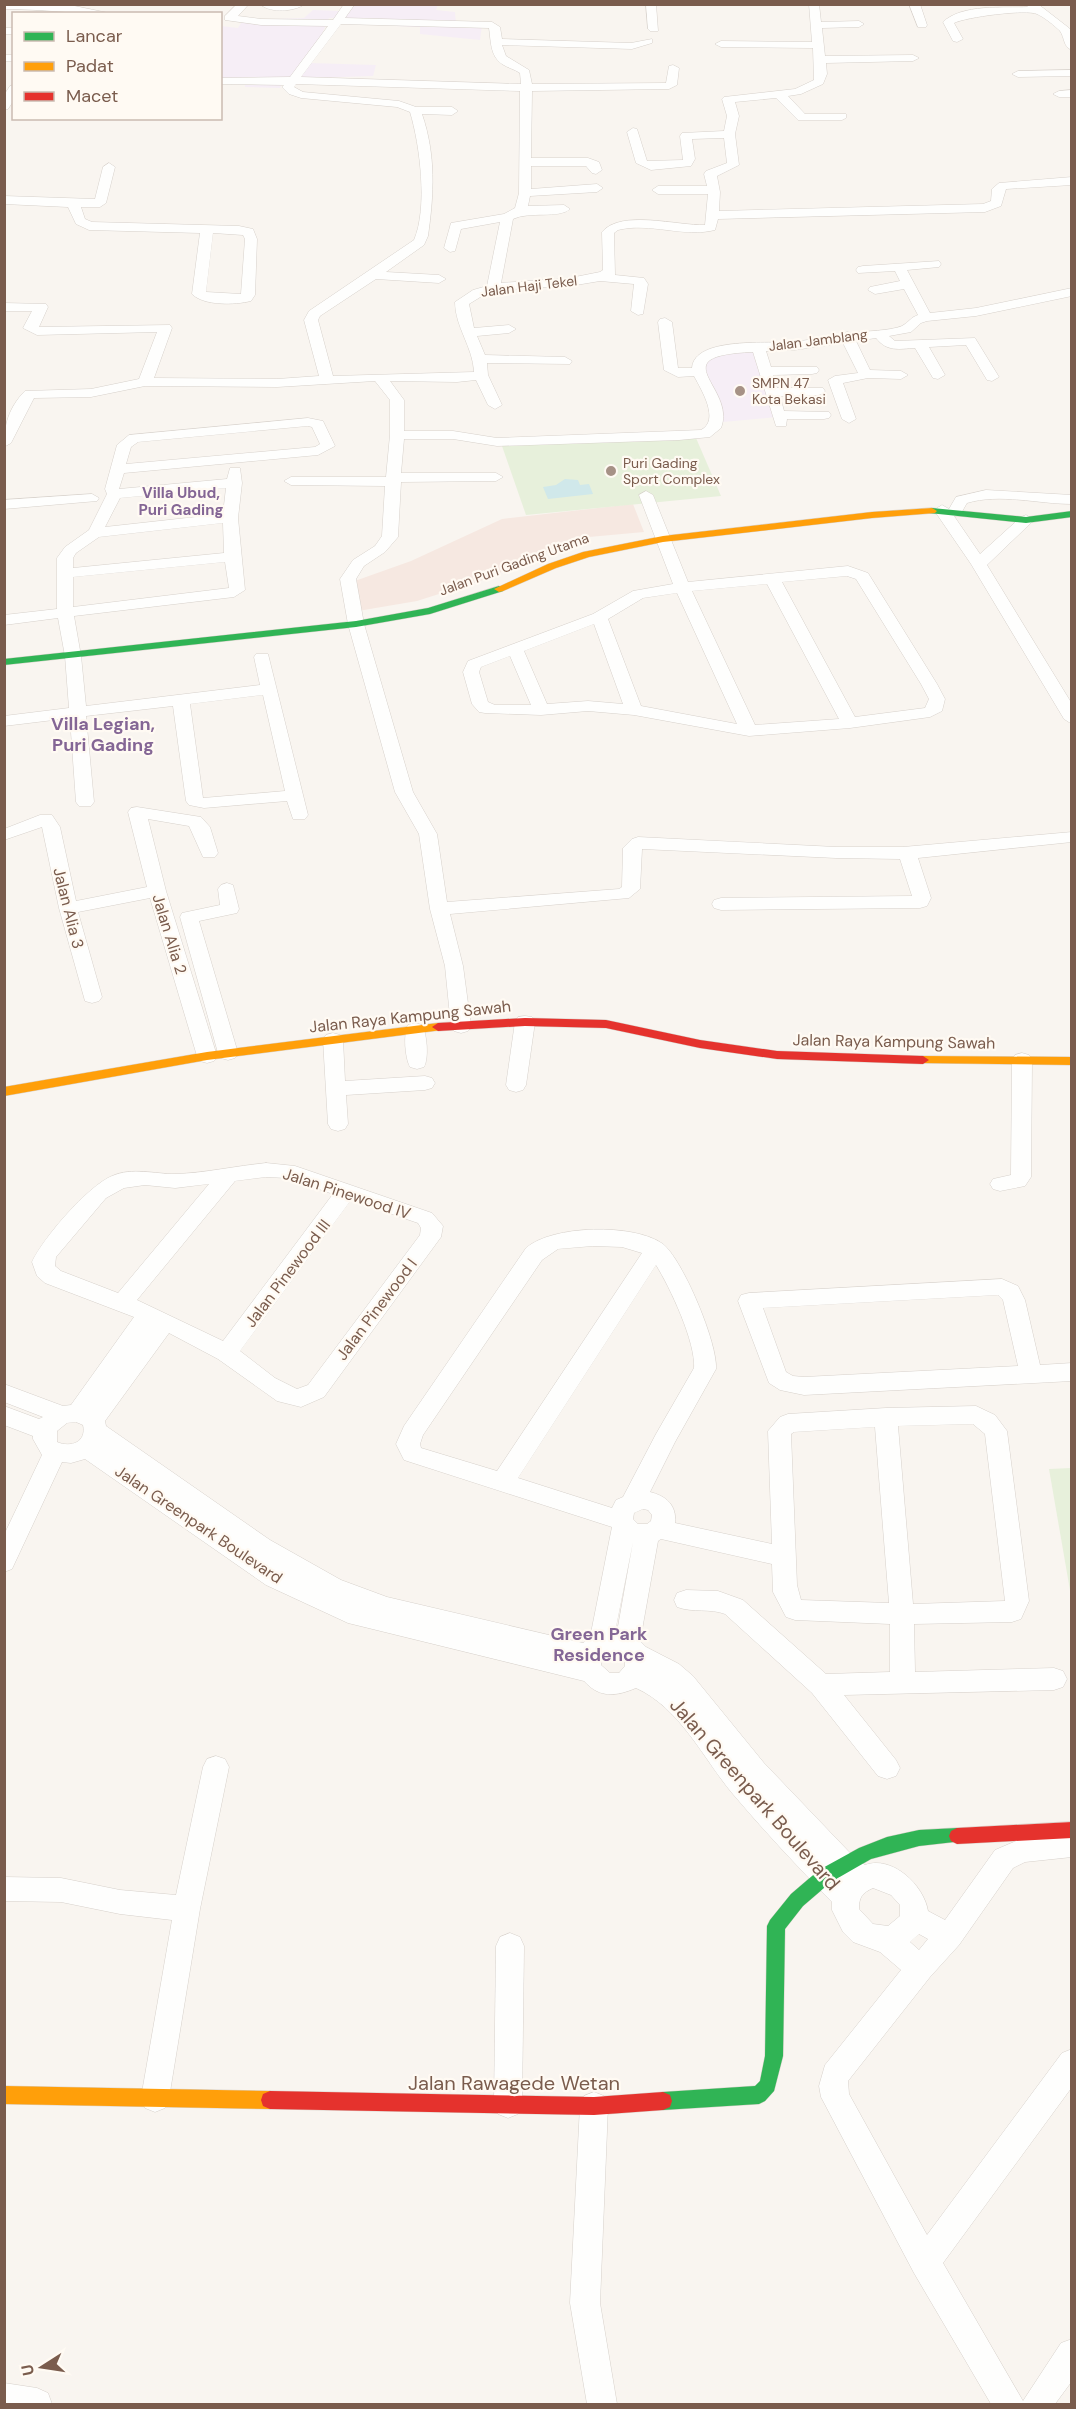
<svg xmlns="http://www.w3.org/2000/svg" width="1076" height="2409" viewBox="0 0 1076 2409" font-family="'DM Sans',sans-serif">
  <rect width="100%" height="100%" fill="#f9f5f0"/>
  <path fill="#f6e8e1" d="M633 504 644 532 578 538 486 579 417 601 358 611 352 582 411 561 502 519Z"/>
  <g fill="#f6eef6">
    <path d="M438 4 436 10 455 12 456 24 482 25 480 40 420 34V27L394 26 391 19 329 18 309 63 376 65 373 76 283 79 280 88 245 87V78L221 80V26L238 28 243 20 304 18 313 10 339 11 343 5Z"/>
    <path d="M756 349 777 417 723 422 701 365 717 355Z"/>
  </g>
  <g fill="#e7f0db">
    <path d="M696 438 721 496 526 515 502 446Z"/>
    <path d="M1071 1468H1072L1071 1596 1049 1469Z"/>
  </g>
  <path fill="#d0e8ea" d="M565 479 578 480 580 485 589 484 593 494 548 499 543 487 556 485Z"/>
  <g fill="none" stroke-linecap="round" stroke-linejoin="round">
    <g stroke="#d7d1cb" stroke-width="1">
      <g id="street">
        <path d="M4 4H65L113 14C77 14 41 9 4 9Z"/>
        <path d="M237 4H249L238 16 261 19 333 20 344 4H355L345 18 492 22 500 27 502 39 631 43 652 39V43L632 49 502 45 506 56 529 70 532 84 666 83 669 66 673 65 679 68 677 85 669 89 532 91 531 158H588L599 162 602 170 596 174 592 173 586 166H531V189L597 184 603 188 597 192 530 196 528 206 564 205 570 209C559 219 529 211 513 219L501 283 570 278 600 272 603 270 602 232C621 209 678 226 705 225L708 194H658L652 190 658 186H707L704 174 706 171 727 163 724 138 692 139 695 159 691 166 651 170 636 163 627 132 633 128 637 129 647 161 683 160 680 136 682 133 724 131 727 116 722 99 724 97 795 89 814 80 813 48 721 47 715 44 721 41 812 42 809 4H819L821 22 859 21 864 24 859 27 822 28 825 56 913 55 919 58 913 61 826 63 827 74 823 84 801 94 788 96 805 114H846V118L842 120H798L776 98 735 102 739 116 735 134 739 165 717 176 720 192 719 211 983 204 991 201 992 189 999 183 1072 177V185L1006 189 1001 206 985 212 718 219 715 230C684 238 650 222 618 230L614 233 615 275 644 278 648 284 643 314 638 315 631 311 634 284 600 281 570 286 513 289 482 296 469 304 474 328 509 325 516 329 509 333 477 336 485 355 565 357 572 361 570 364 487 363 488 375 502 405 495 409 488 405 476 380 457 382 390 381 404 400V431H453L497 438 701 430C720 420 702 391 694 376L678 377 664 370 658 322 660 319 665 318 672 322 678 368H692C694 336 771 344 794 342 810 340 825 337 841 335L847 332 852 333C865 331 890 331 902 326 908 323 911 317 918 315L904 289 875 294 868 290 870 287 900 281 895 271 858 273 856 270 858 267 863 266 939 261 941 264 939 267 907 270 930 313 976 308 1072 288V296L976 316 927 321 921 323 911 332 889 336 895 341 975 338 999 377 992 381 987 380 966 345 929 347 945 375 938 379 933 378 915 348C899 349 887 352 876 338L856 341 870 370 901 371 908 375 901 379 868 378 843 383 856 419 849 423 842 419 828 380 835 376 858 373 843 343 794 350 766 351 771 367H817L819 370 817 373 812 374 773 375 777 388H823L825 391 823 394 818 395 780 396 784 411 829 412 831 415 829 418 824 419H787L786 426H776L753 352C659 356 737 387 721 428L710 437 679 440 497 446 453 439H404L401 473H496L503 477 496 481 401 482 398 537 385 552 364 566 356 579 364 624 413 792 437 834 447 902 619 889 622 887 623 848 632 839 638 837 836 847H903L1072 832V842L918 858 931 898 927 906 920 908 721 910 714 908 712 904 714 900 721 898 912 896 900 859 836 858 642 849 640 889 629 898 450 914 463 966 471 1026 468 1031 461 1033 454 1031 451 1026 445 966 430 909 419 834 395 792 348 624 340 579 353 560 375 546 382 536 385 486 291 485 284 481 291 477H386L390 435V400L375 381 277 387 145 386 91 397 34 398 11 443 4 447C4 425 9 407 25 391L91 389 139 379 157 332 37 335 23 328 32 311H4V303L46 304 48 307 39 327 170 325 172 328 154 378 277 379 319 376 304 320 309 311 414 240C428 208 420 145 410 112L397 107 301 98 289 94 282 87 284 85 220 84V78L290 77 328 26 261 25 225 20V16ZM341 24 489 28C491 41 490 56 502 64 508 68 514 69 520 73L521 84 301 77ZM296 84 520 91 519 193 515 208 504 214 451 223 444 248 450 252 455 251 461 229 500 222 487 286 473 290 455 302C455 327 473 347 474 372L333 376 318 320 320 316 376 279 439 283 446 279 439 275 386 272 424 245 428 236C434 194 436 155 422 114L452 115 458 111 452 107H416L399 101 303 92 294 87Z"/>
        <path d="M305 4C294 12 271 13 261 5Z"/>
        <path d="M646 4H656L658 31H650L648 29Z"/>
        <path d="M909 4H920L927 25 926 27H918Z"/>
        <path d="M1025 4H1038L1069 28 1072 32V50C1063 47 1065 38 1060 31 1055 26 1044 17 1037 14 1026 9 966 17 954 23L963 39 957 42 953 41 943 22C962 4 1003 8 1028 7Z"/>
        <rect x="4" y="28" width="10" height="6"/>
        <rect x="4" y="55" width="10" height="6"/>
        <path d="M1072 70V76L1018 77 1012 74 1018 71Z"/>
        <path d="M14 85V100L8 109 4 110V95L10 86Z"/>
        <path d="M1072 90V97H1059L1053 94 1059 91Z"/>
        <path d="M109 163 115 167 106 203 100 207H81L85 219 92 222 239 226 253 229 257 239 255 295 251 301C235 305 204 306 192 294L200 233 89 230 76 224 68 207 4 204V196L95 199 103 167ZM213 233 243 235 245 239 241 294 206 292Z"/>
        <path d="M308 418 323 421 335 446 318 455 124 473 119 489 227 479 230 468H240L242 483 238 518 245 590 234 597 74 616 81 656 86 706 260 685 254 657 256 654H268L308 815 305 819H293L287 801 204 808 189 805 186 801 173 706 86 716 94 802 91 806H79L76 802 70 718 4 726V716L69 708 65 656 58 618 4 625V615L57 609V558L65 547 89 530 107 494 105 489 117 445 129 435ZM308 426 312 427 320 444 315 447 126 464 131 447 138 442ZM226 488 223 514 105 527 120 498ZM223 523 224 553 73 568V558L76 553 99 537ZM225 562 229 588 73 607V577ZM263 695 285 791 203 798 190 704Z"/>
        <path d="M986 490 1072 495V504C1038 504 1000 493 967 503L960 515 954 516 980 554 1021 517 1026 515 1034 520 987 565 1072 704V724L1064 719 971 564 934 510 942 505 949 509 956 497Z"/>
        <path d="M646 491 653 495 688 582 848 566 868 573 937 684 945 699 942 711 930 717 850 728 749 736 634 715 588 711 541 715 485 713 479 712 472 704 463 672 468 661 593 614 633 591 673 584 639 495ZM847 576 856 579 921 684 929 699 925 708 855 717 782 582ZM767 584 839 719 755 725 692 591ZM677 593 737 724 641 706 608 619 643 598ZM594 624 623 704 588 701 547 704 524 651ZM510 656 531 705H495L488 702 479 672 481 667Z"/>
        <path d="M92 494 99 498 97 501 4 509V500Z"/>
        <path d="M137 807 201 817 210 827 218 853 215 857H203L189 826 148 819 166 891 217 1056 214 1061 207 1063 200 1061 197 1056 150 898 78 912 102 997 99 1001 92 1003 85 1001 59 908 42 827 4 840V829L40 815H52L60 827 76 901 147 887 128 812 131 808Z"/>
        <path d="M227 883 233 885 239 909 237 913 199 921 238 1053 235 1058 228 1060 221 1058 218 1053 180 917 182 913 220 905 218 889 221 885Z"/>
        <path d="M525 1016 532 1017 535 1022 526 1085 523 1090 516 1092 509 1090 506 1085 515 1022 518 1017Z"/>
        <path d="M415 1023 422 1025C427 1034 429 1058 424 1067L417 1069 410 1067C405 1058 403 1034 408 1025Z"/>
        <path d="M333 1033 340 1035 343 1040 345 1081 425 1076 432 1078 435 1083 432 1088 425 1090 346 1095 348 1124 345 1129 338 1131 331 1129 328 1124 323 1040 326 1035Z"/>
        <path d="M1022 1053 1029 1055 1032 1060 1031 1177 1025 1186 1000 1191 993 1189 990 1184 993 1179 1011 1175 1012 1060 1015 1055Z"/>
        <path d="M266 1163 295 1166 432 1213 443 1226 441 1237 324 1397 301 1407 277 1401 218 1359 169 1333 105 1421 106 1426 270 1540 341 1580 387 1597 583 1643 590 1638 612 1527 404 1460 396 1444 404 1426 526 1248C552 1225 634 1223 663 1244 683 1260 718 1344 716 1369L675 1442 650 1492C666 1496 677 1505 675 1523L772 1544 768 1431 780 1417 788 1414 886 1408 976 1406 995 1415 1007 1431 1029 1601 1021 1619 1012 1622 914 1624 915 1672 1054 1668 1063 1671 1067 1679 1063 1687 1054 1690 844 1695 896 1760 900 1768 896 1776 887 1779 878 1776 812 1693 725 1614C710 1608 693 1613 677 1607L674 1600 677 1593 686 1590 718 1591 743 1600 826 1674 890 1672V1624L795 1620 786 1617 773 1592 772 1564 661 1539 658 1541 640 1641 646 1647 679 1664 693 1676 764 1763 852 1855 865 1865C892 1855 924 1885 928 1911L945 1920 995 1850 1023 1838 1072 1835V1857L1025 1862 1013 1868 959 1945 930 1977 848 2081 849 2094 927 2235 1062 2053 1072 2049V2087L943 2263 1023 2401 1061 2343 1072 2339V2381L1055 2404H991L914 2273 821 2097 819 2086 825 2065 901 1970 880 1952 853 1942 843 1932 832 1910V1902C798 1867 764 1831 732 1793 703 1758 680 1708 636 1688 617 1696 600 1699 584 1681L348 1623 266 1585 85 1459 71 1463 62 1462 12 1569 4 1572V1535L42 1455 33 1439V1436L4 1425V1406L39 1419 43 1417 4 1402V1384L63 1406 71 1405 134 1317 45 1283 37 1276 32 1262C43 1238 88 1186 112 1176 132 1167 154 1174 175 1174 205 1173 236 1166 266 1163ZM266 1177 287 1178 333 1194 223 1341 137 1300 235 1181ZM209 1184 118 1293 61 1271 55 1266 56 1257 106 1198 124 1188 145 1185 175 1188ZM351 1200 418 1223 421 1228 420 1235 308 1385 297 1389 275 1378 240 1351ZM593 1246 622 1247 642 1253 497 1471 421 1448 420 1444 423 1435 542 1260 558 1249ZM656 1265C670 1287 696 1343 694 1368L656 1434 623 1497 616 1500 612 1508 518 1478ZM76 1422 83 1425C87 1442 71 1448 57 1442V1431L67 1423ZM973 1424 985 1434 1005 1601 913 1604 898 1426ZM875 1427 889 1603 801 1600 797 1585 791 1434 794 1432ZM643 1509 648 1510 652 1515 651 1521 647 1524H638L633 1519 634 1513ZM633 1542 617 1632H615ZM609 1652 620 1653 625 1658V1666L619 1673H610L601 1665 602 1656ZM873 1888 891 1895 900 1905V1916L888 1926 873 1924 859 1909C859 1897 862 1893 873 1888ZM919 1934 928 1939 919 1950 910 1942Z"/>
        <path d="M1002 1279 1018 1286 1025 1300 1040 1365 1072 1363V1381L804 1395 780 1390 769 1383 738 1301 741 1295 749 1293ZM998 1295 1003 1300 1018 1366 804 1377 793 1376 786 1372 763 1308Z"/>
        <path d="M216 1756 225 1759 229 1767 200 1909 169 2098 165 2108 155 2112 145 2108 141 2098 172 1920 120 1914 61 1902 4 1901V1877L61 1878 120 1890 176 1895 203 1767 207 1759Z"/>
        <path d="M510 1933 520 1937 524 1946 522 2104 518 2114 508 2118 498 2114 494 2104 496 1946 500 1937Z"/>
        <path d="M594 2092 604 2096 608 2106 600 2303 617 2404H587L570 2303 580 2106 584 2096Z"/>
        <path d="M4 2383 37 2388 48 2393 52 2404H4Z"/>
      </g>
    </g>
    <g stroke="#d9d2cb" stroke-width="1">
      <g id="fast">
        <path d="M932 508 1026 517 1072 511V517L1026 523 929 513 927 511Z"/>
        <path d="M499 586 504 589 503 591 430 614 356 627 4 665V659L356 621 428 608Z"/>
        <path d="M957 1828 963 1831 965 1836 963 1841 919 1846 871 1859 831 1882 803 1906 785 1929 783 2056 774 2091 765 2101 759 2104 663 2110 656 2107 654 2101 656 2095 663 2092 755 2086 760 2081 765 2056 767 1926 770 1920 791 1894 819 1870 859 1848 887 1837 919 1830Z"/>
      </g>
    </g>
    <g stroke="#d9d2cb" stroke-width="1">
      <g id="slow">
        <path d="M932 508 937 511 935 513 872 518 663 542 589 557 556 568 503 591 499 592 494 589 548 564 583 552 663 536 872 512Z"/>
        <path d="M438 1023 442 1024 444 1027 442 1030 207 1060 4 1096V1087L207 1052Z"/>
        <path d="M923 1056 1072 1057V1065L919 1063 917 1060 919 1057Z"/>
        <path d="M4 2086 270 2091 277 2094 279 2100 277 2106 270 2109 4 2104Z"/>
      </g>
    </g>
    <g stroke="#d9d2cb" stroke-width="1">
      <g id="jam">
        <path d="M525 1018 606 1020 700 1040 777 1051 923 1056 929 1060 923 1064 777 1059 700 1048 606 1028 525 1026 438 1031 432 1027 438 1023Z"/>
        <path d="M1072 1822V1838L957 1844 951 1841 949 1836 951 1831 957 1828Z"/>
        <path d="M270 2091 594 2097 663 2092 670 2095 672 2101 670 2107 663 2110 594 2115 270 2109 263 2106 261 2100 263 2094Z"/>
      </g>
    </g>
    <use href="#street" fill="#fefefd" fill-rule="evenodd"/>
    <use href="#fast" fill="#30b455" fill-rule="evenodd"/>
    <use href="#slow" fill="#ff9f0a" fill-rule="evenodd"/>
    <use href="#jam" fill="#e5322d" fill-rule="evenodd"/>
  </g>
  <g fill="#a69286" stroke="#fffaf3" stroke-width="2">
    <circle cx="740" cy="391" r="6"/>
    <circle cx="611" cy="471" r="6"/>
  </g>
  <g text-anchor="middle" stroke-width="4.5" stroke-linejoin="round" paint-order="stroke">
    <g font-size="14" fill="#7a5c4d" stroke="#fffaf3">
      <text transform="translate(529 286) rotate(-7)" y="5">Jalan Haji Tekel</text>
      <text transform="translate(818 340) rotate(-7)" y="5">Jalan Jamblang</text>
      <text transform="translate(514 564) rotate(-20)" y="5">Jalan Puri Gading Utama</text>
    </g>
    <g font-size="14" fill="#7a5c4d" stroke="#fffaf3" text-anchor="start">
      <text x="752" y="388">SMPN 47<tspan x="752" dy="16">Kota Bekasi</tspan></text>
      <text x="623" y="468">Puri Gading<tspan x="623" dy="16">Sport Complex</tspan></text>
    </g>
    <g font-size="15" font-weight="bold" fill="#846695" stroke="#fffaf3">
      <text x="181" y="498">Villa Ubud,<tspan x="181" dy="17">Puri Gading</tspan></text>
    </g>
    <g font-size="16" fill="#7a5c4d" stroke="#fffaf3">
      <text transform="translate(69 908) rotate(76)" y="6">Jalan Alia 3</text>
      <text transform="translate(170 934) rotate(73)" y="6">Jalan Alia 2</text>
      <text transform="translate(410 1016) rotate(-6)" y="6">Jalan Raya Kampung Sawah</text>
      <text transform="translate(894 1041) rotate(1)" y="6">Jalan Raya Kampung Sawah</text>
      <text transform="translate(347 1193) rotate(18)" y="6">Jalan Pinewood IV</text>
      <text transform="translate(287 1273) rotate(-53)" y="6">Jalan Pinewood III</text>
      <text transform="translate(376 1309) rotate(-53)" y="6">Jalan Pinewood I</text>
      <text transform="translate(199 1524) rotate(34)" y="6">Jalan Greenpark Boulevard</text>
    </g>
    <g font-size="18" font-weight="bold" fill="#846695" stroke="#fffaf3">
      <text x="103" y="730">Villa Legian,<tspan x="103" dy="21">Puri Gading</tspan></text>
      <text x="599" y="1640">Green Park<tspan x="599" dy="21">Residence</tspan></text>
    </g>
    <g font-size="20" fill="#7a5c4d" stroke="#fffaf3">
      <text transform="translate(755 1794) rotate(49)" y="7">Jalan Greenpark Boulevard</text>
      <text x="514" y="2090">Jalan Rawagede Wetan</text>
    </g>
  </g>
  <rect width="1076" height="2409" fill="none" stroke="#7a5c4d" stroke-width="12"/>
  <rect x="12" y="12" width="210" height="108" fill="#fffaf3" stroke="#cabbb1" stroke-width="1.5"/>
  <rect x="24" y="32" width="30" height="9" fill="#30b455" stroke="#cabbb1" stroke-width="1.5"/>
  <text x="66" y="42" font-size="18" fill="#7a5c4d">Lancar</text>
  <rect x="24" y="62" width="30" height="9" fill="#ff9f0a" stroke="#cabbb1" stroke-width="1.5"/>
  <text x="66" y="72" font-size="18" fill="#7a5c4d">Padat</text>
  <rect x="24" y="92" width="30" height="9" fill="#e5322d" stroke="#cabbb1" stroke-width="1.5"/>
  <text x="66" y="102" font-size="18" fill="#7a5c4d">Macet</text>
  <g transform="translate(42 2367) rotate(258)" stroke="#fffaf3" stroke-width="4.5" paint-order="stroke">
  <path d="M0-4.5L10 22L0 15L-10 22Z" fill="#7a5c4d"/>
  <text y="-9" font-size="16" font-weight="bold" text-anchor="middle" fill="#7a5c4d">U</text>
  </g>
</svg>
